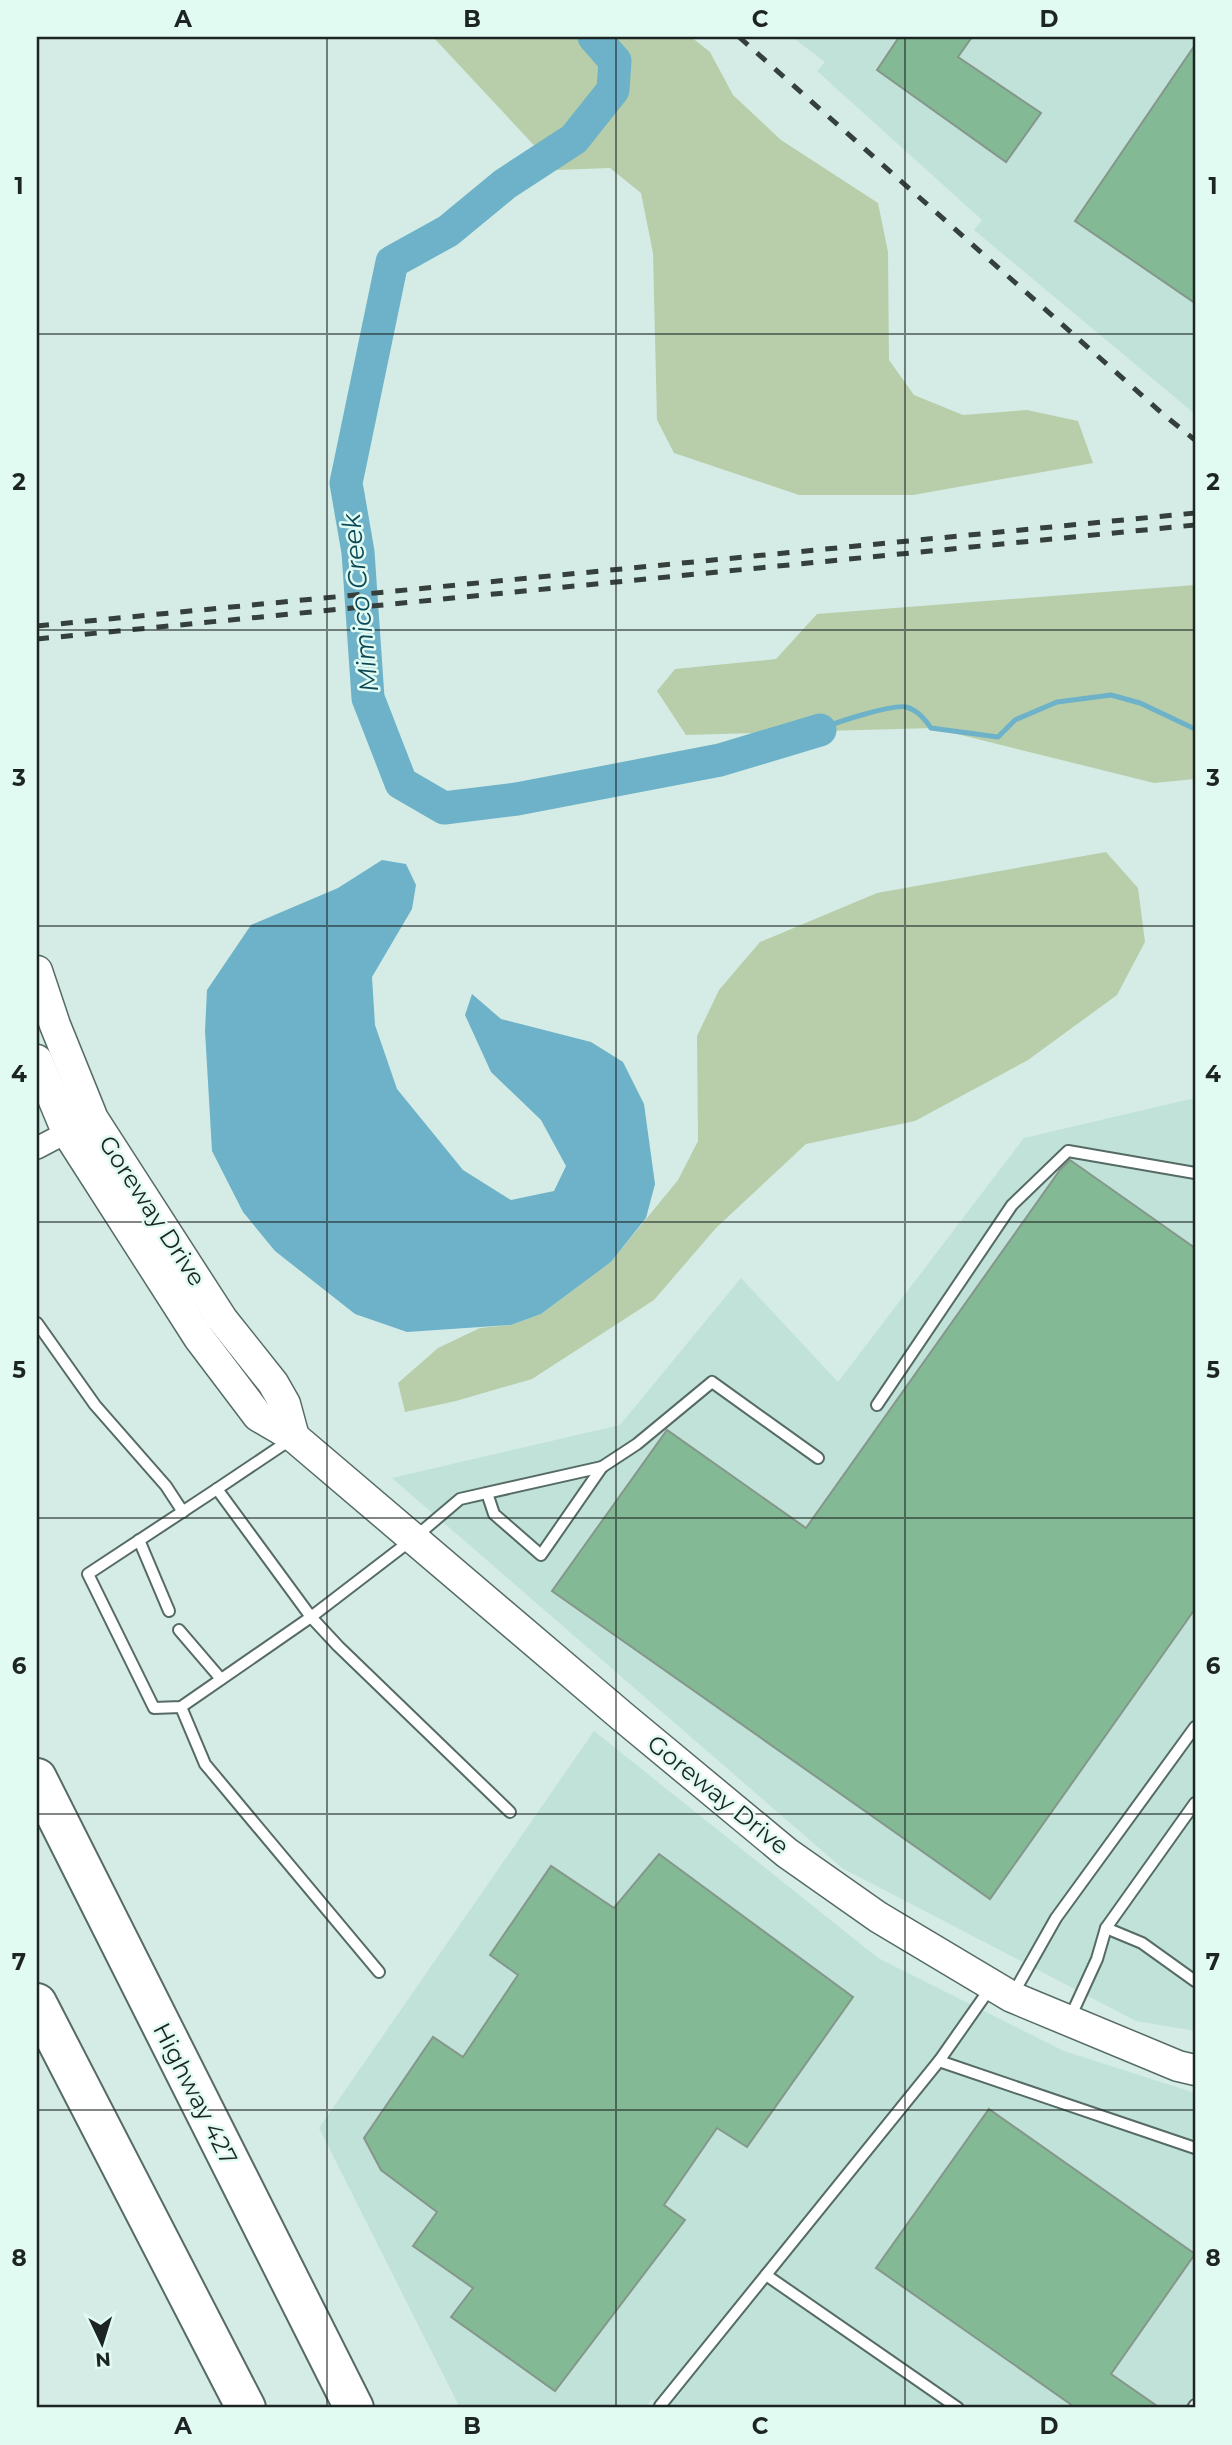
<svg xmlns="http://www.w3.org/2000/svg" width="1232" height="2445" viewBox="0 0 1232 2445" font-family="Montserrat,sans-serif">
  <rect width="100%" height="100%" fill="#d4ece5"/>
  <g fill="#c0e2d8">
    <path d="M792 37H1195V414L974 230 982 220 817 71 825 62Z"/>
    <path d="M1195 1098V2031L1136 2021 842 1868 392 1478 620 1425 741 1278 838 1382 1024 1138Z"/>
    <path d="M594 1731 878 1958 1064 2051 1195 2093V2408H667L652 2399 645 2408H460L319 2128Z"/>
  </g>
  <g fill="#b8ceaa">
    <path d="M433 37H691L710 52 733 95 781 140 878 203 888 252 889 360 914 395 963 415 1027 410 1078 421 1093 463 913 495H799L674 453 657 420 653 253 641 193 610 168 557 170Z"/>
    <path d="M1195 585V779L1154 783 933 728 686 735 657 691 675 669 776 659 817 614Z"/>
    <path d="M1106 852 1138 888 1145 942 1117 995 1028 1060 915 1121 806 1144 716 1228 654 1300 532 1379 456 1401 405 1412 398 1383 438 1348 480 1328 511 1325 541 1314 611 1262 678 1180 698 1141 697 1036 719 990 760 942 877 893Z"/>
  </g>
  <path fill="#6db2c8" d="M382 860 406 864 416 885 412 909 372 977 375 1025 397 1089 463 1170 511 1200 554 1191 566 1166 541 1120 491 1072 465 1015 472 994 501 1019 591 1042 623 1062 644 1104 655 1184 646 1218 611 1262 541 1314 511 1325 407 1332 355 1314 275 1251 243 1212 212 1151 205 1031 207 990 251 925 338 888Z"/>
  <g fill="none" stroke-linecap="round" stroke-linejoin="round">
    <path stroke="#6db2c8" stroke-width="5" d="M820 730C832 723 893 704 906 707 917 710 924 718 931 728L998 737 1015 720 1057 702 1111 695 1140 703 1195 729"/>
    <path stroke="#6db2c8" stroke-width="33" d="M594 37 615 61 613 90 574 139 505 184 448 231 392 262 346 483 358 552 368 698 401 783 444 808 517 799 720 760 820 730"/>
  </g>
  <g fill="#84b996" stroke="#85978a" stroke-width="2">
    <path d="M899 37H972L958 57 1041 113 1006 162 877 70Z"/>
    <path d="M1195 45V303L1075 221Z"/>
    <path d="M1070 1160 1195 1248V1609L990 1899 552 1591 667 1430 806 1528 1060 1170Z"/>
    <path d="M659 1854 853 1997 747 2147 717 2128 664 2205 685 2220 555 2391 451 2317 473 2288 413 2246 437 2212 381 2170 364 2138 433 2037 463 2057 518 1975 490 1955 551 1866 614 1908Z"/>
    <path d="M989 2109 1195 2254 1111 2374 1160 2408H1076L876 2268Z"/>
  </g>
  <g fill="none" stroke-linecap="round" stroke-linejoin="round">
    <g stroke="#566b65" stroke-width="14">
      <g id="lane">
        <path d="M37 1323 95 1405 166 1486 183 1512"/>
        <path d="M877 1405 1012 1205 1068 1151 1195 1173"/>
        <path d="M290 1440 217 1489 311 1617 414 1538 460 1499 602 1467 637 1444 712 1382 818 1458"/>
        <path d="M217 1489 88 1574 154 1708 181 1707 311 1617 338 1646 510 1812"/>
        <path d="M487 1493 494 1514 541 1555 602 1467"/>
        <path d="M139 1540 169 1611"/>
        <path d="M179 1630 221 1679"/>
        <path d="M181 1707 205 1764 379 1972"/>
        <path d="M1106 1928 1142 1943 1195 1981"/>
        <path d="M991 1987 939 2061 1195 2148"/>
        <path d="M1013 1994 1056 1918 1195 1727"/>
        <path d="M1069 2020 1097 1959 1106 1928 1195 1803"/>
        <path d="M766 2275 958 2408"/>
        <path d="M663 2408 660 2406 939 2061"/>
        <path d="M1193 2408 1195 2405"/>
      </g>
    </g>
    <g stroke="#566b65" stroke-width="24">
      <path id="street" d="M37 1148 79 1126"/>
    </g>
    <g stroke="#566b65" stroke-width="33">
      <g id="secondary">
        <path d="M37 971 55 1025 93 1119 222 1319 273 1383 285 1404 294 1437"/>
        <path d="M37 1060 67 1132 199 1338 258 1416 294 1437 623 1717 787 1853 878 1917 1012 1997 1178 2066 1195 2070"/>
      </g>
    </g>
    <g stroke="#566b65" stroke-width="42">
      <g id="highway">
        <path d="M37 1778 354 2408"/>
        <path d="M37 2003 246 2408"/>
      </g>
    </g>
    <use href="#lane" stroke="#fff" stroke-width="10"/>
    <use href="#street" stroke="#fff" stroke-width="21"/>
    <use href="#secondary" stroke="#fff" stroke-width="30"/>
    <use href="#highway" stroke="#fff" stroke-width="38"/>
    <g stroke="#35403d" stroke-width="5" stroke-dasharray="12 12" stroke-linecap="butt">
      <path d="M739 37 1164 415 1195 440"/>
      <path d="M37 626 1195 513"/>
      <path d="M37 639 1195 525"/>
    </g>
  </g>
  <path fill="none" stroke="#1c2523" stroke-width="2" stroke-opacity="0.55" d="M327 37V2408M616 37V2408M905 37V2408M37 334H1195M37 630H1195M37 926H1195M37 1222H1195M37 1518H1195M37 1814H1195M37 2110H1195"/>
  <g text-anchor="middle" stroke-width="5" stroke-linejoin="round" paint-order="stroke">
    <g font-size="24" fill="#1c2523" stroke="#e1faf2">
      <text transform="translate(152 1211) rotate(57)" y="8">Goreway Drive</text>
      <text transform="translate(718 1795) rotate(39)" y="8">Goreway Drive</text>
      <text transform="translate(195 2094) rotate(63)" y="8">Highway 427</text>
    </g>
    <g font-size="26" font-style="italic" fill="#0b4958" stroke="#e1faf2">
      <text transform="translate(360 603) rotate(-96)" y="9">Mimico Creek</text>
    </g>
  </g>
  <rect width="1232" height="2445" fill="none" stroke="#e1faf2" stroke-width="77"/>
  <g transform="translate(102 2343) rotate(176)" stroke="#e1faf2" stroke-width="5" paint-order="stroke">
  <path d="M0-5L12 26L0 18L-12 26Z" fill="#1c2523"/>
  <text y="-10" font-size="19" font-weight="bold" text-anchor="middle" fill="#1c2523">N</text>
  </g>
  <rect x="38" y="38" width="1156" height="2368" fill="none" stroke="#1c2523" stroke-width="2.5"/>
  <g font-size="23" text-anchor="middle" font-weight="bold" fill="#1c2523">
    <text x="183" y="27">A</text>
    <text x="472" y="27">B</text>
    <text x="760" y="27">C</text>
    <text x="1049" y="27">D</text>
    <text x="19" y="194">1</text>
    <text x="1213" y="194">1</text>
    <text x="19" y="490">2</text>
    <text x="1213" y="490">2</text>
    <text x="19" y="786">3</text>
    <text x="1213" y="786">3</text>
    <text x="19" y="1082">4</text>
    <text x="1213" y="1082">4</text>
    <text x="19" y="1378">5</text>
    <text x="1213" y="1378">5</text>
    <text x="19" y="1674">6</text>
    <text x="1213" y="1674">6</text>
    <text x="19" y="1970">7</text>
    <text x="1213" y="1970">7</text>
    <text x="19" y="2266">8</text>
    <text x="1213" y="2266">8</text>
    <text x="183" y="2434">A</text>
    <text x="472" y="2434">B</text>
    <text x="760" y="2434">C</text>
    <text x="1049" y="2434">D</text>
  </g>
</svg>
